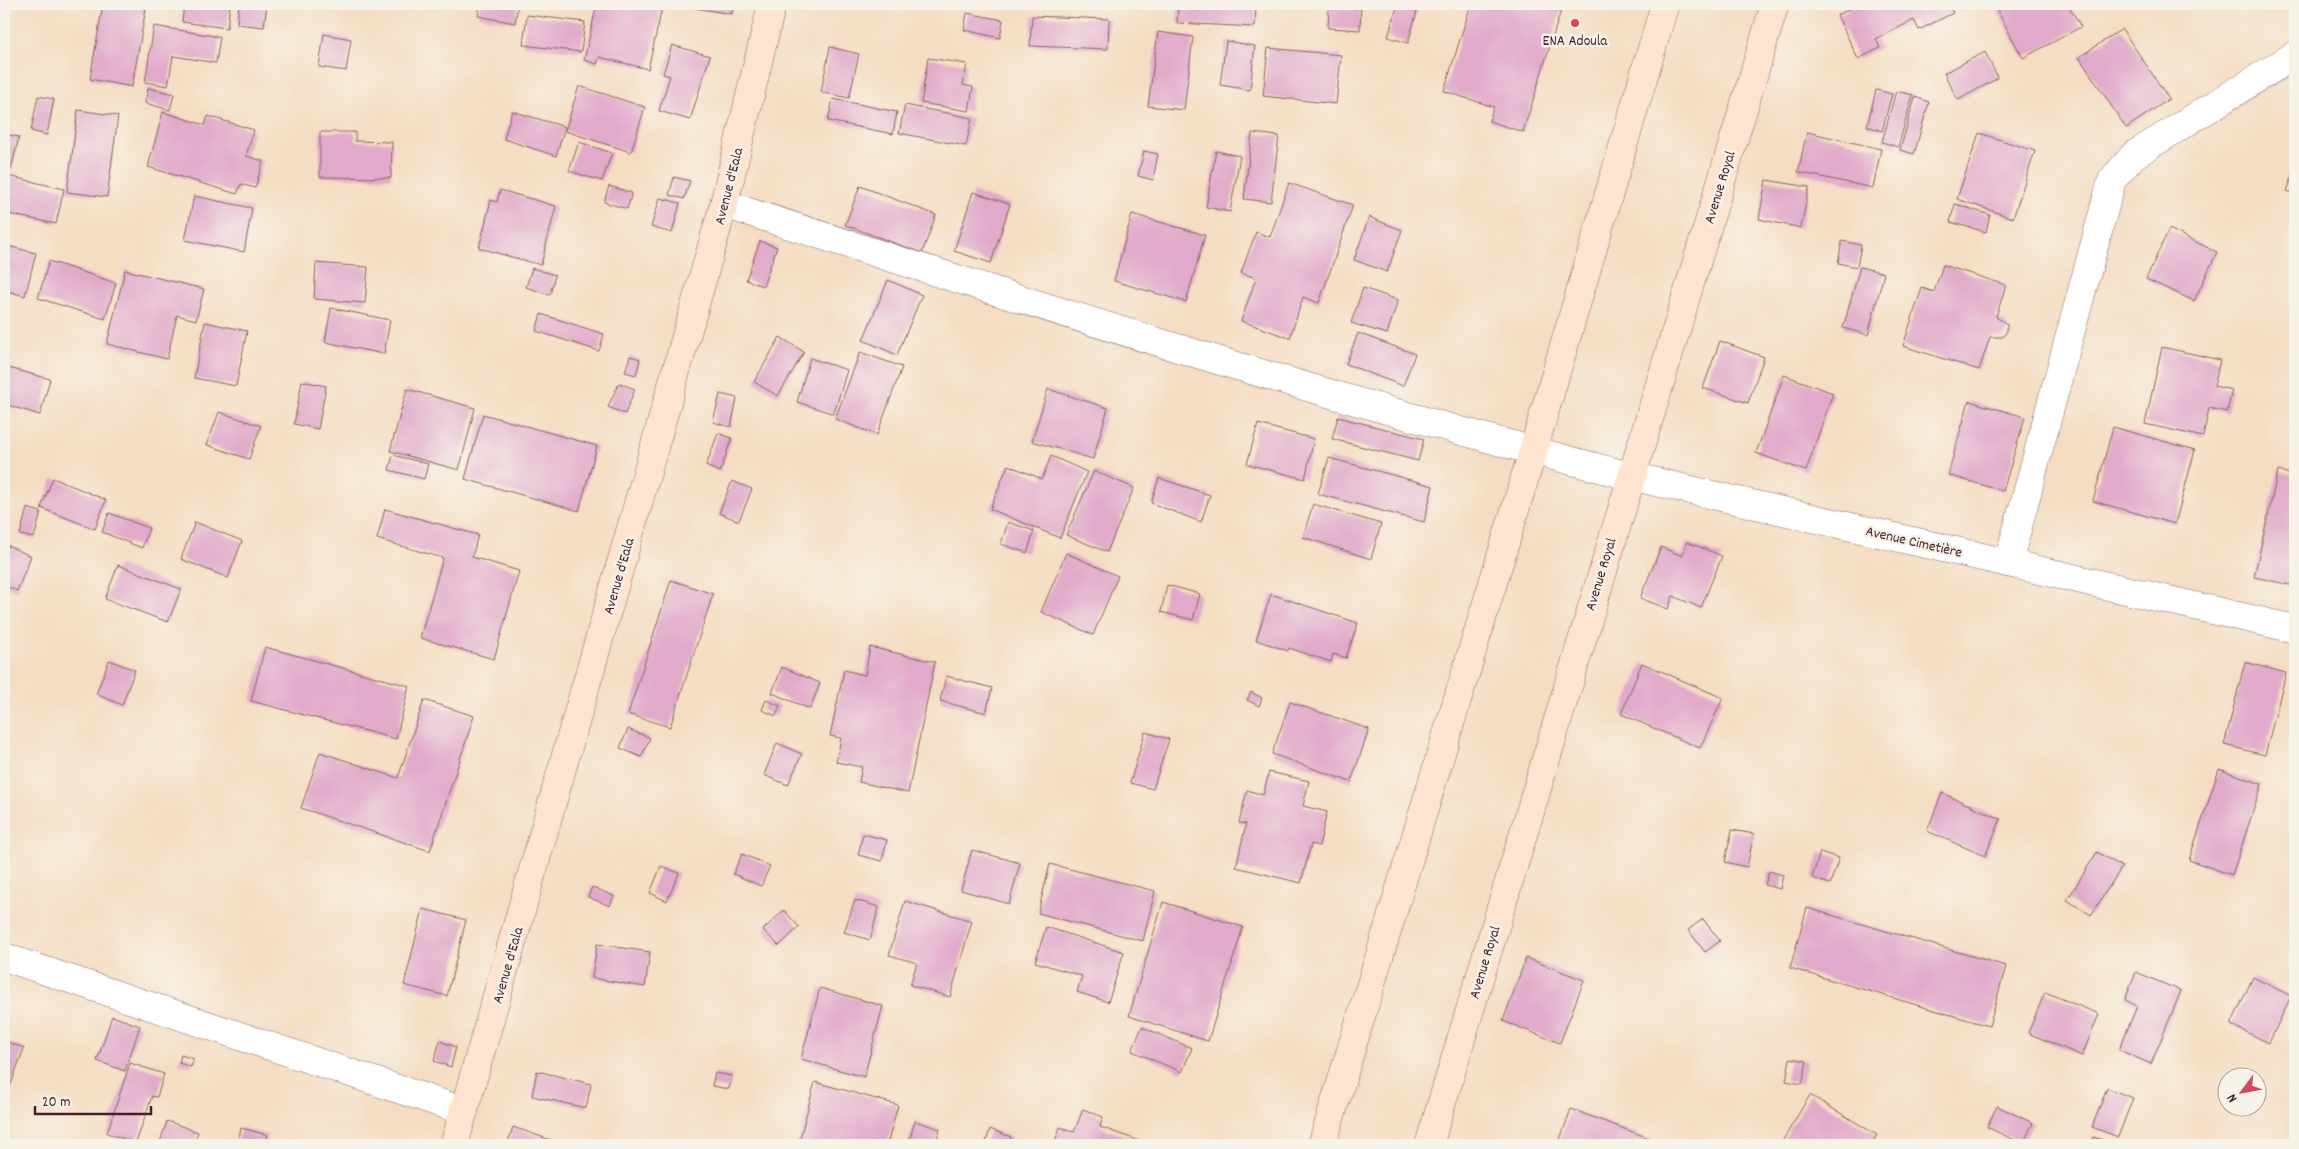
<svg xmlns="http://www.w3.org/2000/svg" width="2299" height="1149" viewBox="0 0 2299 1149" font-family="Dekko,sans-serif">
  <rect width="100%" height="100%" fill="#f7f3e8"/>
  <filter id="ink" filterUnits="userSpaceOnUse"><feTurbulence type="fractalNoise" baseFrequency=".02" numOctaves="2"/><feDisplacementMap in="SourceGraphic" scale="10" xChannelSelector="R" yChannelSelector="G"/><feConvolveMatrix kernelMatrix="1 2 1 2 8 2 1 2 1" color-interpolation-filters="sRGB"/></filter>
  <filter id="wash" filterUnits="userSpaceOnUse"><feTurbulence type="fractalNoise" baseFrequency=".0096" numOctaves="4" result="noise"/><feDisplacementMap in="SourceGraphic" scale="20" xChannelSelector="R" yChannelSelector="G"/><feGaussianBlur stdDeviation="1.12" result="paint"/><feColorMatrix in="noise" values="0 0 0 0 0 0 0 0 0 0 0 0 0 0 0 0 0 1.4 0 .05"/><feComposite in="paint" operator="in"/></filter>
  <g filter="url(#wash)">
    <rect width="100%" height="100%" fill="#f4ddc2"/>
    <g id="blocks">
      <g fill="#e1aaca">
        <path d="M103 4H121L146 8 132 87 90 79Z"/>
        <path d="M184 4H230L227 28 182 22Z"/>
        <path d="M239 4H267L264 27 237 24Z"/>
        <path d="M480 4H518L515 23 478 16Z"/>
        <path d="M597 4H663L648 69 599 57 597 64 584 60Z"/>
        <path d="M688 4H733L732 14 688 7Z"/>
        <path d="M1178 4H1256L1255 27 1177 23Z"/>
        <path d="M1329 4H1361L1360 30 1328 28Z"/>
        <path d="M1398 4H1419L1408 43 1388 37Z"/>
        <path d="M1471 4H1563L1523 132 1489 121 1494 107 1444 91Z"/>
        <path d="M1861 4H1948L1953 13 1919 30 1914 20 1876 39 1880 48 1858 59 1837 15Z"/>
        <path d="M2003 4H2068L2081 27 2023 58 1996 8Z"/>
        <path d="M967 13 1003 20 1000 38 964 30Z"/>
        <path d="M527 15 585 22 581 52 523 45Z"/>
        <path d="M1032 16 1109 19 1108 49 1030 46Z"/>
        <path d="M154 26 220 37 216 63 173 56 168 86 145 82Z"/>
        <path d="M2122 29 2169 99 2126 128 2079 57Z"/>
        <path d="M1158 32 1193 37 1184 110 1148 106Z"/>
        <path d="M324 34 351 39 346 71 319 67Z"/>
        <path d="M1226 41 1255 46 1250 90 1220 85Z"/>
        <path d="M672 45 710 56 690 120 659 111 670 76 663 74Z"/>
        <path d="M830 47 859 54 849 98 821 92Z"/>
        <path d="M1268 48 1341 55 1336 104 1263 96Z"/>
        <path d="M1985 52 1998 78 1958 100 1944 73Z"/>
        <path d="M928 58 967 64 963 85 973 87 969 111 921 103Z"/>
        <path d="M579 86 645 107 631 152 565 131Z"/>
        <path d="M148 88 174 94 170 110 145 103Z"/>
        <path d="M1876 90 1892 94 1882 131 1867 126Z"/>
        <path d="M1896 91 1913 95 1898 147 1882 142Z"/>
        <path d="M38 96 54 99 47 135 31 131Z"/>
        <path d="M1915 97 1929 102 1914 154 1900 150Z"/>
        <path d="M833 99 897 112 893 134 828 121Z"/>
        <path d="M905 105 972 118 966 146 899 133Z"/>
        <path d="M78 110 118 116 107 197 67 192Z"/>
        <path d="M512 111 565 127 556 156 504 139Z"/>
        <path d="M163 112 205 125 208 116 254 130 246 156 263 161 255 188 241 184 237 194 148 167Z"/>
        <path d="M320 132H355V141L392 142 391 178 320 177Z"/>
        <path d="M1807 132 1881 149 1873 188 1798 172Z"/>
        <path d="M1252 133 1279 136 1271 202 1244 199Z"/>
        <path d="M1979 133 2035 151 2013 218 1957 199Z"/>
        <path d="M4 134 19 137 11 170 4 168Z"/>
        <path d="M579 142 612 153 602 181 569 171Z"/>
        <path d="M1144 151 1158 154 1153 180 1138 176Z"/>
        <path d="M1216 151 1240 156 1230 212 1206 207Z"/>
        <path d="M2295 169V194L2287 191Z"/>
        <path d="M4 175 64 189 56 224 4 213Z"/>
        <path d="M674 177 690 181 684 199 669 195Z"/>
        <path d="M1766 180 1809 187 1801 228 1759 219Z"/>
        <path d="M1289 183 1353 205 1319 303 1303 297 1290 338 1241 321 1256 278 1241 273 1256 232 1270 237Z"/>
        <path d="M609 186 632 193 627 209 604 202Z"/>
        <path d="M860 186 936 215 922 253 845 225Z"/>
        <path d="M500 190 556 206 541 265 479 248 491 200 497 202Z"/>
        <path d="M973 192 1010 204 991 263 954 251Z"/>
        <path d="M194 196 252 208 244 252 185 240Z"/>
        <path d="M660 198 680 203 672 233 651 227Z"/>
        <path d="M1955 204 1990 215 1986 232 1950 222Z"/>
        <path d="M1132 214 1205 235 1186 302 1114 281Z"/>
        <path d="M1369 217 1402 230 1387 272 1354 260Z"/>
        <path d="M2169 229 2217 252 2194 301 2146 279Z"/>
        <path d="M760 241 777 247 763 286 746 280Z"/>
        <path d="M1842 241 1861 245 1857 267 1838 263Z"/>
        <path d="M4 245 36 253 25 296 4 290Z"/>
        <path d="M49 261 116 283 105 319 38 298Z"/>
        <path d="M316 263 368 267 365 303 314 299Z"/>
        <path d="M1943 265 2006 285 1996 317 2007 324V331L2003 337H1990L1979 370 1903 346 1922 288 1934 292Z"/>
        <path d="M1860 267 1884 273 1868 335 1843 328Z"/>
        <path d="M532 268 555 275 550 295 526 287Z"/>
        <path d="M125 270 204 289 196 320 177 315 167 359 107 344Z"/>
        <path d="M888 280 922 295 897 355 863 340Z"/>
        <path d="M1363 288 1398 300 1387 334 1351 323Z"/>
        <path d="M331 308 390 320 384 354 325 342Z"/>
        <path d="M541 314 604 334 599 351 536 331Z"/>
        <path d="M205 322 247 331 236 386 194 378Z"/>
        <path d="M1358 333 1415 354 1403 386 1346 364Z"/>
        <path d="M780 337 804 352 778 396 754 382Z"/>
        <path d="M1720 341 1764 357 1748 403 1703 388Z"/>
        <path d="M2162 347 2220 360 2214 386 2232 390 2227 412 2209 408 2203 437 2145 424Z"/>
        <path d="M860 352 902 367 877 435 835 419Z"/>
        <path d="M630 356 640 359 636 375 625 372Z"/>
        <path d="M810 358 847 370 834 414 797 402Z"/>
        <path d="M5 367 50 379 40 415 4 404Z"/>
        <path d="M1784 375 1833 393 1806 471 1756 453Z"/>
        <path d="M302 381 326 386 318 429 294 424Z"/>
        <path d="M619 383 635 389 625 414 608 407Z"/>
        <path d="M407 389 475 408 459 470 390 451Z"/>
        <path d="M1048 389 1108 408 1093 459 1032 441Z"/>
        <path d="M720 394 737 398 731 427 713 422Z"/>
        <path d="M1969 401 2025 417 2003 491 1948 475Z"/>
        <path d="M219 412 261 426 249 459 207 445Z"/>
        <path d="M483 414 597 446 579 511 465 479Z"/>
        <path d="M1338 417 1424 439 1418 461 1332 439Z"/>
        <path d="M1258 424 1314 439 1305 479 1247 464Z"/>
        <path d="M2113 427 2195 450 2175 524 2093 501Z"/>
        <path d="M718 433 732 438 720 472 706 466Z"/>
        <path d="M393 455 428 464 424 479 389 470Z"/>
        <path d="M1051 456 1087 472 1060 538 990 509 1008 465 1042 479Z"/>
        <path d="M1329 458 1433 486 1424 522 1318 494Z"/>
        <path d="M1094 471 1134 488 1107 552 1066 535Z"/>
        <path d="M2278 471 2295 475V586L2254 577Z"/>
        <path d="M53 478 106 500 95 529 41 508Z"/>
        <path d="M1159 478 1210 495 1201 522 1151 503Z"/>
        <path d="M732 481 752 489 739 521 719 513Z"/>
        <path d="M1313 504 1381 524 1371 559 1303 537Z"/>
        <path d="M27 508 41 512 34 538 20 535Z"/>
        <path d="M385 509 478 535 472 557 519 571 494 659 420 638 443 558 377 539Z"/>
        <path d="M109 513 149 528 142 548 102 532Z"/>
        <path d="M195 522 242 541 228 578 181 559Z"/>
        <path d="M1008 522 1034 531 1027 553 1001 544Z"/>
        <path d="M1687 542 1722 556 1701 608 1673 596 1668 609 1640 598 1661 547 1682 556Z"/>
        <path d="M4 544 31 556 17 591 4 585Z"/>
        <path d="M1066 553 1118 576 1093 635 1041 612Z"/>
        <path d="M118 565 181 589 168 622 105 599Z"/>
        <path d="M671 580 713 594 670 727 628 714Z"/>
        <path d="M1167 585 1200 594 1193 620 1161 612Z"/>
        <path d="M1271 594 1358 623 1346 658 1333 654 1331 662 1289 648 1288 651 1256 640Z"/>
        <path d="M265 647 409 686 396 739 251 701Z"/>
        <path d="M870 647 935 662 908 793 859 782 862 767 836 762 841 738 830 736 844 670 865 675Z"/>
        <path d="M109 660 135 670 122 705 96 694Z"/>
        <path d="M2245 662 2286 673 2265 755 2224 745Z"/>
        <path d="M1642 663 1723 698 1700 748 1621 714Z"/>
        <path d="M782 667 820 683 810 709 772 693Z"/>
        <path d="M946 676 992 688 986 713 940 701Z"/>
        <path d="M1251 692 1262 698 1259 706 1247 700Z"/>
        <path d="M424 700 474 716 430 851 301 808 320 752 398 778Z"/>
        <path d="M766 700 780 706 776 716 762 710Z"/>
        <path d="M1290 702 1369 729 1351 782 1272 754Z"/>
        <path d="M628 729 650 738 641 757 620 748Z"/>
        <path d="M1145 732 1169 739 1153 789 1130 783Z"/>
        <path d="M777 743 802 754 788 785 764 775Z"/>
        <path d="M2219 769 2262 784 2232 875 2189 860Z"/>
        <path d="M1269 772 1309 781 1303 806 1327 812 1319 846 1311 844 1301 883 1236 867 1246 824 1239 823 1247 790 1263 795Z"/>
        <path d="M1942 793 2001 819 1985 856 1927 831Z"/>
        <path d="M1732 830 1754 834 1747 867 1725 862Z"/>
        <path d="M863 834 887 840 882 861 858 855Z"/>
        <path d="M972 850 1020 863 1009 904 961 890Z"/>
        <path d="M1820 852 1839 858 1830 884 1812 878Z"/>
        <path d="M2097 852 2122 867 2091 915 2067 900Z"/>
        <path d="M742 854 770 866 761 886 733 874Z"/>
        <path d="M1050 864 1155 891 1143 941 1038 913Z"/>
        <path d="M661 866 679 873 667 901 650 893Z"/>
        <path d="M1769 871 1783 875 1780 889 1765 885Z"/>
        <path d="M592 887 614 896 610 906 588 897Z"/>
        <path d="M855 900 879 907 870 940 844 932Z"/>
        <path d="M905 901 972 921 950 997 910 985 917 963 889 955Z"/>
        <path d="M1163 902 1243 927 1208 1041 1129 1016Z"/>
        <path d="M1807 908 2006 966 1989 1026 1790 968Z"/>
        <path d="M423 909 466 920 447 996 404 985Z"/>
        <path d="M784 910 799 927 779 946 763 930Z"/>
        <path d="M1703 919 1720 941 1705 952 1688 930Z"/>
        <path d="M1046 927 1124 952 1108 1002 1077 992 1082 976 1035 962Z"/>
        <path d="M597 944 650 952 645 987 592 978Z"/>
        <path d="M1526 958 1584 980 1560 1043 1503 1021Z"/>
        <path d="M2136 972 2181 991 2151 1064 2119 1050 2137 1006 2125 1000Z"/>
        <path d="M2253 977 2291 996 2269 1043 2231 1025Z"/>
        <path d="M820 988 883 1006 864 1077 801 1059Z"/>
        <path d="M2045 992 2099 1014 2082 1056 2028 1033Z"/>
        <path d="M112 1016 140 1026 125 1071 97 1061Z"/>
        <path d="M1142 1027 1192 1048 1182 1072 1132 1051Z"/>
        <path d="M4 1041 24 1048 9 1089 4 1087Z"/>
        <path d="M440 1041 456 1047 451 1067 434 1061Z"/>
        <path d="M181 1055 194 1059 191 1067 179 1063Z"/>
        <path d="M1790 1058 1807 1061 1802 1084 1786 1081Z"/>
        <path d="M130 1063 164 1074 157 1097 152 1096 136 1143 107 1133Z"/>
        <path d="M537 1071 591 1084 586 1108 532 1096Z"/>
        <path d="M715 1073 732 1076 729 1089 712 1086Z"/>
        <path d="M815 1082 898 1105 887 1145H798Z"/>
        <path d="M2107 1088 2133 1098 2118 1137 2092 1127Z"/>
        <path d="M1810 1095 1877 1135 1871 1145H1780Z"/>
        <path d="M1997 1106 2033 1123 2023 1144 1987 1127Z"/>
        <path d="M1083 1109 1103 1117 1100 1127 1145 1143 1144 1145H1054L1060 1127 1074 1132Z"/>
        <path d="M1571 1109 1654 1140 1652 1145H1558Z"/>
        <path d="M167 1121 198 1132 193 1145H159Z"/>
        <path d="M915 1121 940 1129 935 1145H908Z"/>
        <path d="M513 1127 565 1145H507Z"/>
        <path d="M241 1128 268 1135 265 1145H237Z"/>
        <path d="M990 1129 1011 1137 1009 1145H985Z"/>
        <path d="M2093 1137 2117 1145H2090Z"/>
      </g>
    </g>
  </g>
  <g filter="url(#ink)">
    <use href="#blocks" fill-opacity="0" stroke="#866260" stroke-width="1"/>
    <g fill="none" stroke-linecap="round" stroke-linejoin="round">
      <g stroke="#866260" stroke-width="29">
        <g id="street">
          <path d="M724 204C1024 301 1324 398 1630 476L2295 629"/>
          <path d="M2008 563 2112 180 2134 155 2295 55"/>
          <path d="M4 957 464 1111"/>
        </g>
      </g>
      <g stroke="#866260" stroke-width="29">
        <g id="secondary">
          <path d="M454 1145 724 204 772 4"/>
          <path d="M1322 1145 1533 451 1665 4"/>
          <path d="M1429 1145 1775 4"/>
        </g>
      </g>
      <use href="#street" stroke="#fff" stroke-width="28"/>
      <use href="#secondary" stroke="#fde4d0" stroke-width="28"/>
    </g>
  </g>
  <circle fill="#d1495b" stroke="#f7f3e8" stroke-width="2" cx="1575" cy="23" r="5"/>
  <g text-anchor="middle" stroke-width="5" stroke-linejoin="round" paint-order="stroke">
    <g font-size="15" fill="#4a1f2b" stroke="#f7f3e8">
      <text x="1575" y="45">ENA Adoula</text>
    </g>
    <g font-size="15" fill="#4a1f2b" stroke="#f7f3e8">
      <text transform="translate(728 186) rotate(-76)" y="5">Avenue d'Eala</text>
      <text transform="translate(1719 187) rotate(-73)" y="5">Avenue Royal</text>
      <text transform="translate(1914 541) rotate(13)" y="5">Avenue Cimetière</text>
      <text transform="translate(1600 574) rotate(-73)" y="5">Avenue Royal</text>
      <text transform="translate(618 576) rotate(-74)" y="5">Avenue d'Eala</text>
      <text transform="translate(1484 962) rotate(-73)" y="5">Avenue Royal</text>
      <text transform="translate(507 965) rotate(-74)" y="5">Avenue d'Eala</text>
    </g>
  </g>
  <rect width="2299" height="1149" fill="none" stroke="#f7f3e8" stroke-width="20"/>
  <g transform="translate(2242 1092) rotate(238)"><circle r="24" fill="#f7f3e8" stroke="#b29e9c"/>
  <path d="M0-4L9 19L0 12L-9 19Z" fill="#d1495b"/>
  <text y="-8" font-size="14" font-weight="bold" text-anchor="middle" fill="#4a1f2b">N</text>
  </g>
  <path d="M35 1106v8h116v-8" fill="none" stroke="#4a1f2b" stroke-width="2.5"/>
  <text x="42" y="1106" font-size="15" fill="#4a1f2b" stroke="#f7f3e8" stroke-width="4" paint-order="stroke">20 m</text>
</svg>
